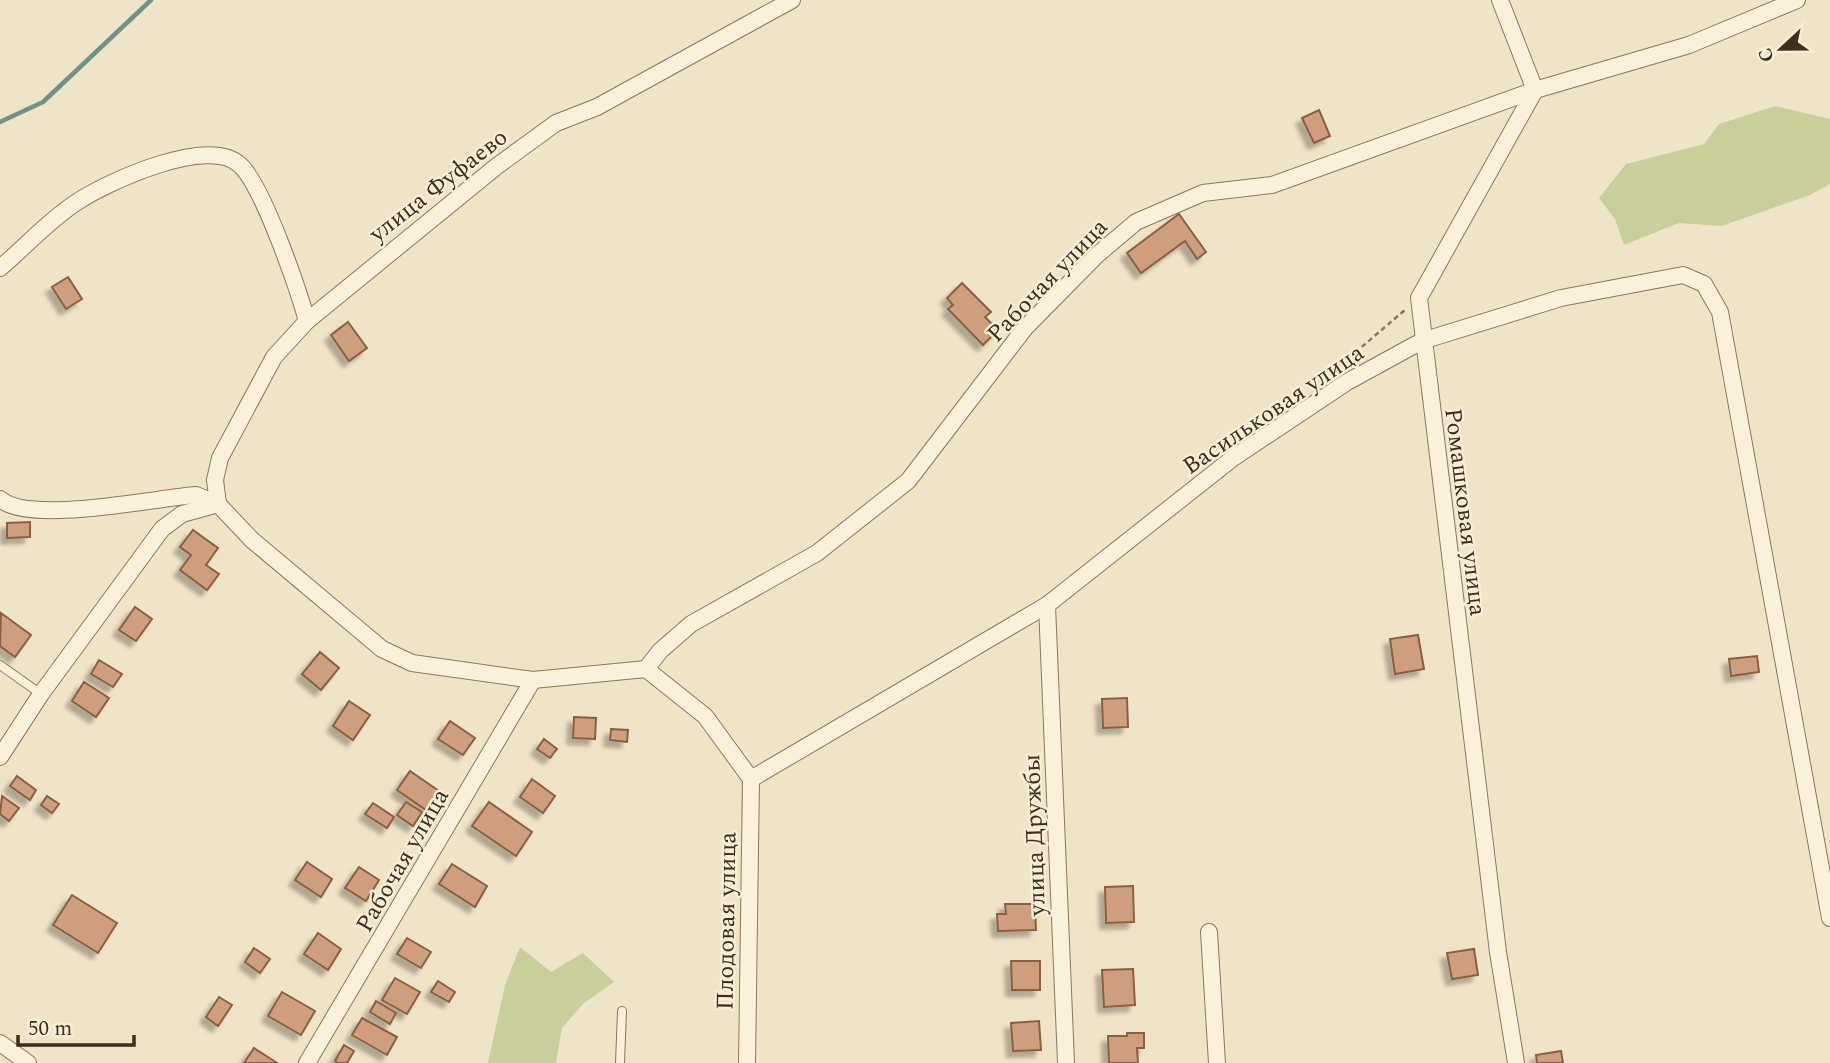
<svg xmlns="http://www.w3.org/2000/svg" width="1830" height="1063" viewBox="0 0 1830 1063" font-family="Spectral,serif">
  <defs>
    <filter id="shadow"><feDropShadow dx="-6" dy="6" stdDeviation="2" flood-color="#0004"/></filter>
  </defs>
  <rect width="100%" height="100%" fill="#f0e4c8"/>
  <g fill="#c9cf9b">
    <path d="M1775 106 1830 119V184L1810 195 1722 226 1679 223 1624 245 1615 219 1599 198 1626 164 1704 144 1719 124Z"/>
    <path d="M520 947 551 972 583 953 614 982 584 1003 562 1028 556 1063H488L505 985Z"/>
  </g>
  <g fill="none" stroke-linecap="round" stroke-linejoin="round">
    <path stroke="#6f938a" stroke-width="4.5" d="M0 122 43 102 151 0"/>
  </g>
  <g fill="#cf9f7d" stroke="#8d5f41" stroke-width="2" filter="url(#shadow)">
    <path d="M1319 110 1330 136 1314 143 1302 118Z"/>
    <path d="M1179 214 1206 252 1197 259 1185 241 1141 273 1127 253Z"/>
    <path d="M68 277 82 299 66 309 52 287Z"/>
    <path d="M962 283 991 312 985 317 998 330 983 345 948 309 953 305 947 298Z"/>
    <path d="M348 322 367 348 349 361 331 335Z"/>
    <path d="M30 522V537L7 538V523Z"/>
    <path d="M193 530 218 548 206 565 219 574 207 590 180 570 191 555 180 547Z"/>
    <path d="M135 607 152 619 136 641 119 630Z"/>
    <path d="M1 613 31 635 15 657 0 646Z"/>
    <path d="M1418 635 1424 669 1395 674 1390 639Z"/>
    <path d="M320 652 339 668 321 690 302 674Z"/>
    <path d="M1757 656 1759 672 1731 676 1729 659Z"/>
    <path d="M99 660 122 674 113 687 91 674Z"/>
    <path d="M84 682 109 698 96 717 72 701Z"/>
    <path d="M1127 698 1128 727 1103 728 1102 699Z"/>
    <path d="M349 701 370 715 353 740 333 726Z"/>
    <path d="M574 717 596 718 595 739 573 738Z"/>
    <path d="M450 721 475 738 463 755 438 739Z"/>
    <path d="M611 729 628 730 627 742 610 740Z"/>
    <path d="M544 739 557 749 550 758 537 749Z"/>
    <path d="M410 771 439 791 426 810 397 790Z"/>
    <path d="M17 776 36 790 30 800 10 786Z"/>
    <path d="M532 779 555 796 543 813 520 797Z"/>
    <path d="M2 796 19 808 9 821 0 814Z"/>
    <path d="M47 796 59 804 52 813 41 805Z"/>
    <path d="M406 802 422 812 413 826 397 815Z"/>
    <path d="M489 802 532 832 516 856 472 826Z"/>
    <path d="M373 803 394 817 387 828 365 814Z"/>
    <path d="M307 862 332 879 321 897 295 880Z"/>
    <path d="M452 864 487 886 475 907 439 884Z"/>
    <path d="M359 867 379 880 366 901 345 888Z"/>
    <path d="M1133 886 1134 922 1106 923 1105 887Z"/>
    <path d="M72 895 117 923 98 953 53 925Z"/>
    <path d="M1005 904H1035L1036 930 998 931 997 914H1006Z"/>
    <path d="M318 933 341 949 328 970 304 954Z"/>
    <path d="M407 938 431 952 421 968 397 954Z"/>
    <path d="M254 948 270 959 260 973 245 962Z"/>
    <path d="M1474 949 1478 975 1452 979 1447 953Z"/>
    <path d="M1011 961H1040V990H1012Z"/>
    <path d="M1133 969 1135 1005 1104 1007 1102 970Z"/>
    <path d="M395 978 420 992 407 1014 382 1000Z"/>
    <path d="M438 981 455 992 449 1002 431 992Z"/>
    <path d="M282 992 315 1011 301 1035 268 1016Z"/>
    <path d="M219 997 232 1005 218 1026 206 1017Z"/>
    <path d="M376 1001 396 1013 390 1024 370 1012Z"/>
    <path d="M362 1018 397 1037 387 1055 352 1035Z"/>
    <path d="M1039 1021 1041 1050 1013 1051 1011 1023Z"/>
    <path d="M1127 1033H1144V1048H1137L1138 1063H1109L1108 1036H1127Z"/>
    <path d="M344 1045 354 1051 347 1063H338L335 1061Z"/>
    <path d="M254 1048 277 1063H244Z"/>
    <path d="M1561 1051 1563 1063H1537L1536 1055Z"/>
  </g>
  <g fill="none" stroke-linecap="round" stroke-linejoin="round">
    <g stroke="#8d765c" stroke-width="10">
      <g id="lane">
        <path d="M0 665 41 694"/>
        <path d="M620 1063 622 1011"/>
      </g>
    </g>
    <g stroke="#8d765c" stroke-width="18">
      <g id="street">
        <path d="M1500 0 1535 90 1419 298 1498 952 1516 1063"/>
        <path d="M0 268C25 247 49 220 77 202 107 182 209 135 240 165 263 186 298 289 307 321"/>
        <path d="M0 499C29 525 155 498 196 495L218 504 252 540 382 649 412 663 533 680 646 669 705 716 751 779"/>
        <path d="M218 504 215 480 220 458 274 357 307 321 497 166 556 123 597 107 792 0"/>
        <path d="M1047 605 1066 1063"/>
        <path d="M646 669 660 651 691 624 817 553 908 481 1025 328 1097 255 1136 222 1203 193 1272 185 1535 90 1689 45 1797 0"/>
        <path d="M0 757 41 694 162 529 182 514 218 504"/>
        <path d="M751 779 1047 605 1233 458 1347 382 1422 341 1561 298 1683 275 1704 284 1720 312 1830 918"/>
        <path d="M1209 932 1217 1063"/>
        <path d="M0 1043 28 1063"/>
        <path d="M307 1063 533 680"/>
        <path d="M747 1063 751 779"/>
      </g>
    </g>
    <path stroke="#8d765c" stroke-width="2.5" stroke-dasharray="5 3.5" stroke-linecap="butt" d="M1336 369 1406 309"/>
    <use href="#lane" stroke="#faf1dc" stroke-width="8"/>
    <use href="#street" stroke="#faf1dc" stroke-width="16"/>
  </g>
  <g text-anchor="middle" stroke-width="5" stroke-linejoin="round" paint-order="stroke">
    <g font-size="24" fill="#3d2e20" stroke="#f7eed8">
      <text transform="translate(438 185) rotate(-38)" y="8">улица Фуфаево</text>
      <text transform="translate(1047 280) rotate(-46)" y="8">Рабочая улица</text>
      <text transform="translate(1273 409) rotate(-34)" y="8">Васильковая улица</text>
      <text transform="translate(1466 512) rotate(83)" y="8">Ромашковая улица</text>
      <text transform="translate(1034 835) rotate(-92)" y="8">улица Дружбы</text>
      <text transform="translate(402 860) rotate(-60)" y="8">Рабочая улица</text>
      <text transform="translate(726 921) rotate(-89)" y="8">Плодовая улица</text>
    </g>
  </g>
  <g transform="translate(1781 49) rotate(248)" stroke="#f7eed8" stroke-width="5" paint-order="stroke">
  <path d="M0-5L12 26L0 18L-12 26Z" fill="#3d2e20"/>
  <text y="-10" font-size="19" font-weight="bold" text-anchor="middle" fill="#3d2e20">С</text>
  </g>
  <path d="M18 1035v10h116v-10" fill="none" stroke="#3d2e20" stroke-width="3.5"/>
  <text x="28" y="1035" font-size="21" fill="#3d2e20" stroke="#f7eed8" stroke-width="5" paint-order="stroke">50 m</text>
</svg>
